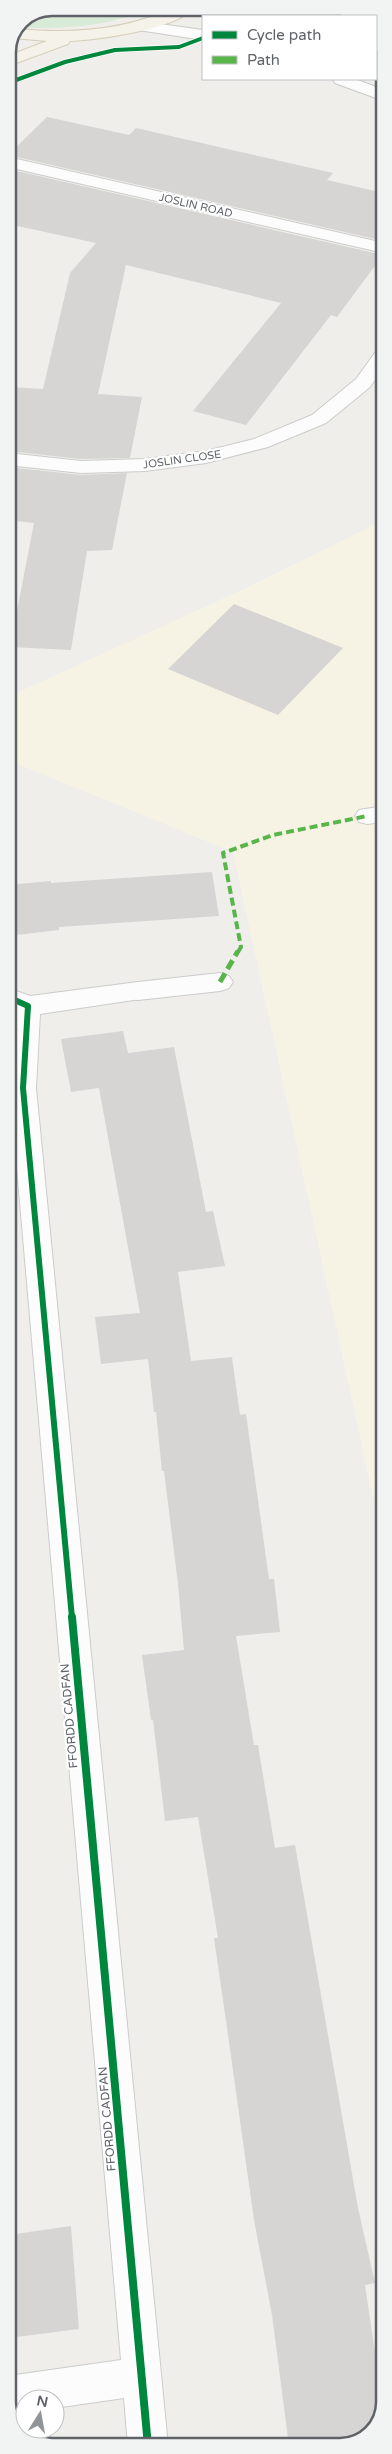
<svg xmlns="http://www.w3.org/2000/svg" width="392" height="2454" viewBox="0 0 392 2454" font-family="'Varela Round',sans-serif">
  <rect width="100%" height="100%" fill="#efeeea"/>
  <path fill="#f7f3e4" d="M384 520V1547L233 852 8 760V697L244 589Z"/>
  <path fill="#d8ebd6" d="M52 8H152C109 26 64 30 18 27L21 20Z"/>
  <g fill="#d6d5d3">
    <path d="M47 117 129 135 136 128 333 173 327 180 384 193V241L8 155Z"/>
    <path d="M8 169 383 255 337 317 331 315 246 425 193 411 281 303 126 265 98 394 142 397 130 458 81 459 8 451V387L43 389 70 273 96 243 8 224Z"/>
    <path d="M8 467 81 475 127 473 112 550 87 551 71 650 10 647 34 523 8 520Z"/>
    <path d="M234 604 343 648 278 715 168 669Z"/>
    <path d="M212 872 219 916 59 927V930L8 936V885L51 881V883Z"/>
    <path d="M123 1031 128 1053 174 1047 206 1212 213 1211 225 1266 178 1272 191 1361 232 1357 240 1415 246 1414 269 1579H274L280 1632 236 1636 254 1745H258L275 1848 295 1845 358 2208 375 2283 365 2285 383 2406 373 2431 345 2446H289L272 2315 254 2220 227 2028 214 1938H218L198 1817 165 1821 153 1720H151L142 1655 184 1650 178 1584 164 1471H162L156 1412H154L148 1359 101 1364 95 1317 140 1313 99 1088 71 1092 61 1039Z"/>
    <path d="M71 2226 79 2329 8 2338V2235Z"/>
  </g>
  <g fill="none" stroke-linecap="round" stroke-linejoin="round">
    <g stroke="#cbcccc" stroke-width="2">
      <g id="lane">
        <path d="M384 806V822L367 824 359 822 355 816 359 810Z"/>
        <path d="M220 973 229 976 233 982 229 988 220 991 138 1000 129 998 125 991 129 984 138 982Z"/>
      </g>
    </g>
    <g stroke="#cbcccc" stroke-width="2">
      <g id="street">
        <path d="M8 157 384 243V253L8 167Z"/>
        <path d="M384 348V367L370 387 326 423 268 447 206 463 145 471 81 473 8 465V453L81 461 145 459 206 451 254 439 312 415 356 379 377 350Z"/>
        <path d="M138 982 147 984 151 991 147 998 40 1014 36 1088 168 2446H128L124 2398 55 2408V2399H25V2412L11 2414 8 2407V2376L121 2360 10 1088 15 1011 8 1007V988L30 996Z"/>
      </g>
    </g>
    <g stroke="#cacacb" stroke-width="2">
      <g id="secondary">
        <path d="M238 8H255L262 16H245Z"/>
        <path d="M138 21 203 30V40L132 29 130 26Z"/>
        <path d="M333 79H355L384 90V101L335 83Z"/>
      </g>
    </g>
    <g stroke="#d7ceb8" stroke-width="2">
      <path id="primary" d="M173 8H193C179 29 95 40 70 41L68 44 8 66V56L47 41 13 38 17 29C70 34 124 31 173 8Z"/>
    </g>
    <use href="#lane" fill="#fdfcfc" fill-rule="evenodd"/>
    <use href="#street" fill="#fdfcfc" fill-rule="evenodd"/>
    <use href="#secondary" fill="#fdfcfc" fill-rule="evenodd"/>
    <use href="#primary" fill="#f4f2e9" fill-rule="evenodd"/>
    <path stroke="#58b549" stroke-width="4" stroke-dasharray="8 4" stroke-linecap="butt" d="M238 952 241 947 223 853 273 835 367 816"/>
    <path stroke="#58b549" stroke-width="5" stroke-dasharray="10 5" stroke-linecap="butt" d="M220 982 238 951"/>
    <g stroke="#fff" stroke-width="5.5">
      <path id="cycleway-far2" d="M8 83 65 62 115 50 179 47 203 38"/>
    </g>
    <g stroke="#fff" stroke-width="9">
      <path id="cycleway-far1" d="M8 997 28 1006 23 1088 72 1618"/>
    </g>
    <g stroke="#fff" stroke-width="11">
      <path id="cycleway" d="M72 1617 148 2446"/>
    </g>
    <use href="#cycleway-far2" stroke="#00873e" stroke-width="4"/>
    <use href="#cycleway-far1" stroke="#00873e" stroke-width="6"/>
    <use href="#cycleway" stroke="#00873e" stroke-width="8"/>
  </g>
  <g text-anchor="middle" stroke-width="4.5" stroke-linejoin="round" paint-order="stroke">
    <g font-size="11" fill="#5f6368" stroke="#fff">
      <text transform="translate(196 205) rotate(13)" y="4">JOSLIN ROAD</text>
      <text transform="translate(182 459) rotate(-8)" y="4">JOSLIN CLOSE</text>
    </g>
    <g font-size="12" fill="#5f6368" stroke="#fff">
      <text transform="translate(69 1716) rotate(-95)" y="4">FFORDD CADFAN</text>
      <text transform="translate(107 2119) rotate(-95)" y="4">FFORDD CADFAN</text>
    </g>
  </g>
  <path d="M0 0H392V2454H0ZM52 16H340A36 36 0 0 1 376 52V2402A36 36 0 0 1 340 2438H52A36 36 0 0 1 16 2402V52A36 36 0 0 1 52 16Z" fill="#f2f3f3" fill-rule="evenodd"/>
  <path fill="none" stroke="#5f6368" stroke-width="2.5" d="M52 16H340A36 36 0 0 1 376 52V2402A36 36 0 0 1 340 2438H52A36 36 0 0 1 16 2402V52A36 36 0 0 1 52 16Z"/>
  <rect x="202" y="15" width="175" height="65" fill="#ffffff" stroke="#bfc1c3"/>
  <rect x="212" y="31" width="25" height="8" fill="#00873e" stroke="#bfc1c3"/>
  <text x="247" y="40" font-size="15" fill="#5f6368">Cycle path</text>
  <rect x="212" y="56" width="25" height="8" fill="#58b549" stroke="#bfc1c3"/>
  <text x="247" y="65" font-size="15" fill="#5f6368">Path</text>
  <g transform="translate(40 2414) rotate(11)"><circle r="24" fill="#ffffff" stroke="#bfc1c3"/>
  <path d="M0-4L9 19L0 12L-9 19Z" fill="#919496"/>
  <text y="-8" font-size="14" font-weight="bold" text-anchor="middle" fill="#5f6368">N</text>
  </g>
</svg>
